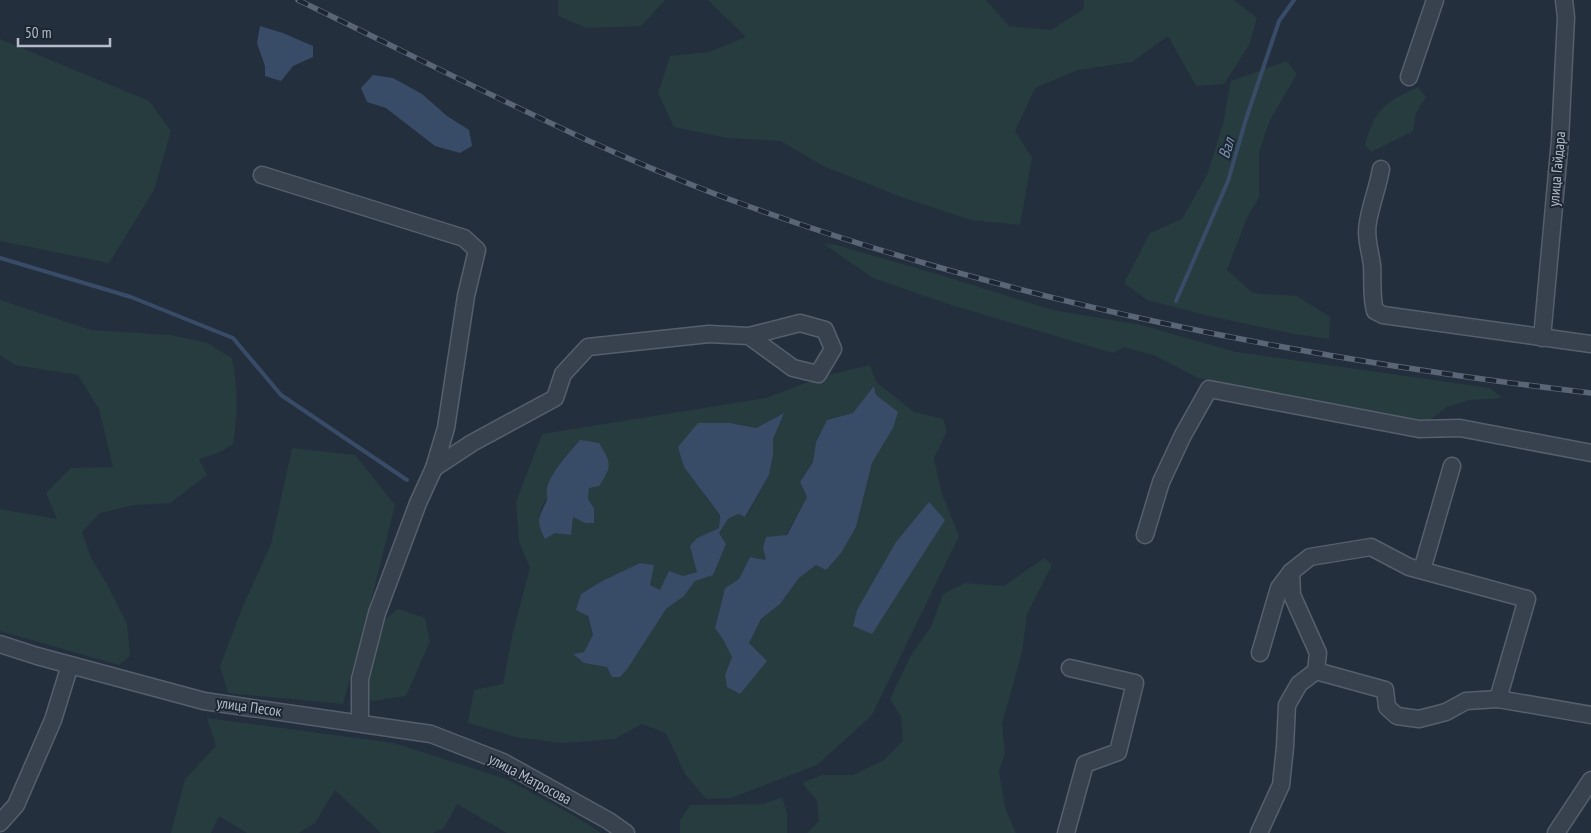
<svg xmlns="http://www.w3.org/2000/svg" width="1591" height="833" viewBox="0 0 1591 833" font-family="'PT Sans Narrow',sans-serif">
  <rect width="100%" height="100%" fill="#242f3e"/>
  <g fill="#263c3f" fill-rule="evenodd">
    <path d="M558 0H665L641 26 587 28 558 16Z"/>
    <path d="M708 0H986L1009 26 1051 30 1084 9V0H1234L1257 18 1249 45 1224 84 1196 86 1168 36 1132 62 1078 70 1035 88 1015 131 1032 158 1020 225 971 220 904 198 823 166 781 141 727 138 674 127 658 93 670 56 709 52 746 37Z"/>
    <path d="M0 39 149 101 171 131 154 190 109 263 0 241Z"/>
    <path d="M1287 61 1297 74 1270 120 1259 152V197L1247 218 1227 270 1253 293 1297 296 1330 317 1329 339 1294 334 1209 316 1147 300 1124 283 1150 233 1182 219 1207 175 1223 124 1231 81Z"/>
    <path d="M1418 87 1426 97 1416 113 1413 131 1371 152 1365 145C1375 108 1386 102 1418 87Z"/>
    <path d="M824 244 836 245 940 275 1053 310 1141 325 1236 352 1490 388 1502 398 1469 400 1447 407 1427 422 1386 420 1198 378 1156 356 1124 347 1113 353 948 304 873 278Z"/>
    <path d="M0 300 91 330 171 335 208 343 232 358C238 386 238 416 233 444L220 452 199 459 207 475 170 503 134 505 100 513 82 532 91 558 108 586 127 624 130 656 119 665 0 631V509L57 519 46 493 71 468 113 467 99 409 78 375 15 365 0 355Z"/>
    <path d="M870 365 876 382 914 412 943 419 947 431 934 458 942 494 959 536 872 715 817 765 731 798 706 799 685 774 666 733 642 724 614 739 562 743 516 737 468 723 474 690 503 684 513 632 530 568 519 542 516 502 542 434 766 398 824 376ZM874 387 876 395 893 428 872 463 856 527 826 570 816 565 799 578 780 604 761 619 749 643 725 675 733 657 724 641 715 627 725 588 739 579 750 557 766 560 786 535 807 497 800 482 813 462 816 442 827 420 853 413ZM783 413 773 439V455L769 475 746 517 738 514 728 519 719 533 726 544 695 581 684 596 666 609 628 668 584 663 574 654 584 652 593 636 581 594 602 581 640 563 650 585 660 590 683 576 697 572V538L719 528 720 515 705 496 730 423 756 428ZM608 472 589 488 588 499 594 508 585 523 573 517 567 533H555L545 539C538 526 536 512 547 499 551 494 598 476 608 472Z"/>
    <path d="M292 448 355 455 395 505 370 605 343 704 228 693 220 666 243 606 271 544Z"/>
    <path d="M1044 558 1052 565 1027 614 1022 652 1002 724 1005 753 999 771 1005 808 1016 833H807L819 821 817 801 802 783 822 775H853L884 760 903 741 901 717 890 699 911 655 931 627 943 594 965 583 1004 586Z"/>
    <path d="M398 609 425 618 430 641 406 696 371 701 362 678 374 628Z"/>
    <path d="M207 718 394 743 506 779 573 815 601 833H507L457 804 444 828 433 833H381L335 790 315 823 299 833H247L219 816 211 833H171L185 779 216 746Z"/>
    <path d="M782 797 787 813V833H680V820L690 805 763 804Z"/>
  </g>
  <g fill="#394c67">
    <path d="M260 26 283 33 313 46V57L293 66 281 81 265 76V66L257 43Z"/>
    <path d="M373 75 393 78 422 94 447 116 469 130 472 146 460 153 435 146 386 108 367 102 361 88Z"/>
    <path d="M874 386 876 395 898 412 893 428 872 463 856 527 841 553 826 570 816 565 799 578 780 604 761 619 749 643 767 661 740 694 727 687 725 675 732 657 724 641 715 628 725 588 739 579 750 557 766 560 763 548 766 537 787 535 807 497 800 482 813 462 816 442 827 420 853 413Z"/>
    <path d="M784 413 773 439V455L769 475 745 517 738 514 728 519 719 533 726 544 713 575 695 581 684 596 666 609 628 668 620 677H612L607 667 584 663 573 654 584 652 593 635 588 616 576 610 581 594 602 581 640 563 654 565 650 585 660 590 669 571 683 576 697 572 690 546 697 538 719 528 720 515 684 467 678 447 698 423H730L756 428Z"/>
    <path d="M580 440 599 443C612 464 612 466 599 486L589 488 588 499 594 508V523H585L573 517 571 535 555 533 545 539C535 519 539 518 547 500 548 496 546 492 547 488 551 472 569 453 580 440Z"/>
    <path d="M929 502 945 520 872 634 853 626 857 610 896 542Z"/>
  </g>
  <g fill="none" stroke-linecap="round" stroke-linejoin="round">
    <g stroke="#394c67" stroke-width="4">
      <path d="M0 258 131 297 233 338 281 395 407 480"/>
      <path d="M1176 301 1228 181 1246 119 1279 21 1294 0"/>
    </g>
    <g stroke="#565f6c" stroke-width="19">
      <g id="minor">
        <path d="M1409 77 1435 0"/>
        <path d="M1381 169C1378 187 1371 204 1368 222 1365 237 1370 250 1372 265 1373 280 1371 296 1375 311L1383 315 1591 344"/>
        <path d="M262 175 464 238 477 250 466 296 446 428 434 468 418 503 377 613 360 679V723"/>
        <path d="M1542 338 1560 140 1566 17 1564 0"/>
        <path d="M434 468 472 443 555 398 563 374 588 347 709 334 749 336 800 323 825 330 833 349 818 374 793 368 749 336"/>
        <path d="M1145 535 1161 482 1183 435 1209 389 1419 429 1460 428 1591 453"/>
        <path d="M1422 570 1452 466"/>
        <path d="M1291 572 1292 595 1318 653 1316 671"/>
        <path d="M0 644 37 656 204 701 431 734 503 762 609 821 626 833"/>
        <path d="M1260 653 1279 588 1291 572 1310 557 1371 547 1409 567 1527 599 1498 699"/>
        <path d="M0 823 16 805 53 720 70 665"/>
        <path d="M1066 833 1085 764 1118 752 1135 683 1070 668"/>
        <path d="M1259 833 1281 785 1285 747 1287 705 1299 684 1316 671 1385 690 1387 707 1397 716 1419 719 1446 712 1466 701 1498 699 1591 715"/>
        <path d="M1556 833 1591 780"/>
      </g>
    </g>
    <use href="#minor" stroke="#38414e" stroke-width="16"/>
    <g stroke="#5a6575" stroke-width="5.5">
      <path id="rail" d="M298 0C446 71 590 149 745 205 1017 303 1304 359 1591 393"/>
    </g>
    <use href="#rail" stroke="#1d2633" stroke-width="4" stroke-dasharray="11" stroke-linecap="butt"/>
  </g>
  <g text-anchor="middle" stroke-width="4" stroke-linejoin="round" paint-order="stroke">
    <g font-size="15" fill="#b4bcc9" stroke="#1d2633">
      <text transform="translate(1557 169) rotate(-85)" y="5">улица Гайдара</text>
      <text transform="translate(249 707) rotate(8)" y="5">улица Песок</text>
      <text transform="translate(530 779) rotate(28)" y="5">улица Матросова</text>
    </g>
    <g font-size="16" font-style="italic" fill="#7c92b1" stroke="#1d2633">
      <text transform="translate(1226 148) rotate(-72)" y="6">Вал</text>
    </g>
  </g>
  <path d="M18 38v8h92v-8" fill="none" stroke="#b4bcc9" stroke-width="2.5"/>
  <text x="25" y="38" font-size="15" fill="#b4bcc9" stroke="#1d2633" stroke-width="4" paint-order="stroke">50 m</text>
</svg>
